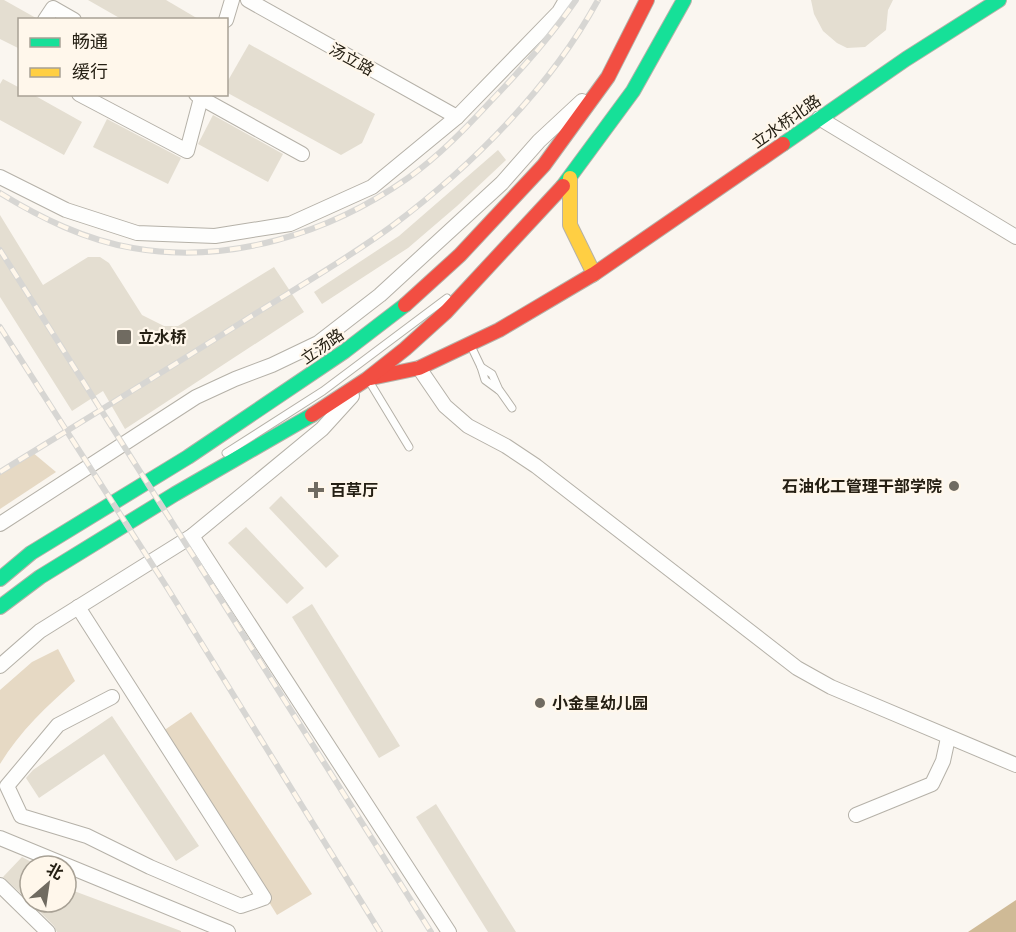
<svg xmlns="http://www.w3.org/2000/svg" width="1016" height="932" viewBox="0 0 1016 932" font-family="'Source Sans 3','Noto Sans SC',sans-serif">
  <rect width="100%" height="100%" fill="#faf6f0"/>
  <g fill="#e6d9c4">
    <path d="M32 452 56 472 0 509V472Z"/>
    <path d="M58 649 75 681C47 706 20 731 0 764V690L32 662Z"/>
    <path d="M191 712 312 894 277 915 163 731Z"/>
  </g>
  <path fill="#cfba96" d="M1016 900V932H968Z"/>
  <g fill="#e4ded1">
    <path d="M0 0H4L36 18V20H20V49L0 39Z"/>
    <path d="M88 0H166L200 20H123Z"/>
    <path d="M811 0H893L888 10 886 30 865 47 847 48 837 43 823 31 814 14Z"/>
    <path d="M249 44 375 114 362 143 341 155 226 92V84Z"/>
    <path d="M3 79 20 88V94H32L82 122 64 155 0 120V84Z"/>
    <path d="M213 115 283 154 268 182 198 144Z"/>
    <path d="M107 119 181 158 168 184 93 147Z"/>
    <path d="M498 150 506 160 457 206 408 248 322 304 314 292 399 236Z"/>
    <path d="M0 215 43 285 88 257H100L109 263 142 315 164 326H178L274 267 304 312 125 429 103 391 72 411 0 297Z"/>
    <path d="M281 496 339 556 326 568 269 508Z"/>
    <path d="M246 527 304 588 287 604 228 543Z"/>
    <path d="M312 604 400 746 379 758 292 617Z"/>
    <path d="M112 716 199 846 176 861 104 754 39 798 26 778 33 770Z"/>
    <path d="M436 804 516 932H488L416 817Z"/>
    <path d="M22 857 39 866H30V902L3 877Z"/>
    <path d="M66 888 181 931V932H57L54 926 30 902H66Z"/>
  </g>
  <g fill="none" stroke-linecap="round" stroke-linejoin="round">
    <g stroke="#b5b1a8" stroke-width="9">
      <g id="lane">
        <path d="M471 346 481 367 485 380 500 391 512 408"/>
        <path d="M481 367 492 374 499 390"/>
        <path d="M369 381 409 447"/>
        <path d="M226 453 323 391 447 298"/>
      </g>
    </g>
    <g stroke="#b5b1a8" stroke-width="16">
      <g id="street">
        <path d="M248 0 457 117"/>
        <path d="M45 20 53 8 74 20"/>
        <path d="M226 20 232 0"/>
        <path d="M79 94 187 151 201 98 196 94"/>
        <path d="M203 94 201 98 302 154"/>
        <path d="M819 118 1016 237"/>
        <path d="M0 177 66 210 137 233 215 236 290 224 372 187 457 117 559 12 566 0"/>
        <path d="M419 368 445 406 468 426 506 446 536 466 797 668 831 687 1016 765"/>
        <path d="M0 524 196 397 235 379 272 365 318 343 380 295 502 183 539 141 582 101"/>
        <path d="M192 536 449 932"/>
        <path d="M78 607 264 898 241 906 150 867 87 836 21 816 7 786 58 725 112 697"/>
        <path d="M0 666 40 631 192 536 322 429 352 396"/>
        <path d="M856 815 932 784 943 761 948 738"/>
        <path d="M0 838 228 932"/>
        <path d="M0 885 48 932"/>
      </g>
    </g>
    <g stroke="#b5b1a8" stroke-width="16">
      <g id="fast">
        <path d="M783 144 906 59 999 0"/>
        <path d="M563 186 633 91 684 0"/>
        <path d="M0 579 31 553 188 457 345 351 405 305"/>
        <path d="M0 607 40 577 175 494 312 415"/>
      </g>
    </g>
    <g stroke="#b5b1a8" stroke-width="16">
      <path id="slow" d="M570 178V225L594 274 592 275"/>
    </g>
    <g stroke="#b5b1a8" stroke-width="16">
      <g id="jam">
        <path d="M594 274 783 144"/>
        <path d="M405 305 460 255 544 165 608 77 647 0"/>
        <path d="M371 378 419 368 499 330 592 275"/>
        <path d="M312 415 367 379 405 349 446 312 563 186"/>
      </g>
    </g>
    <use href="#lane" stroke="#fefefd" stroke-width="7"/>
    <use href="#street" stroke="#fefefd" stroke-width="14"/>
    <use href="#fast" stroke="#16e098" stroke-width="14"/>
    <use href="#slow" stroke="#ffcf43" stroke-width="14"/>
    <use href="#jam" stroke="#f24e42" stroke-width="14"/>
    <g stroke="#d7d6d3" stroke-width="6">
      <g id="rail">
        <path d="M0 193C41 218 85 240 133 248 229 265 330 233 408 178 439 156 466 128 491 101 522 69 551 36 576 0"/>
        <path d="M0 250 431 932"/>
        <path d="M0 327 168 589 380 932"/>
        <path d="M0 472C86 419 173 366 258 312 303 284 350 257 392 226 472 166 550 88 598 0"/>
      </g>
    </g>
    <use href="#rail" stroke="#fff7eb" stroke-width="4" stroke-dasharray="11" stroke-linecap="butt"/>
  </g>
  <g fill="#706b61" stroke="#fff7eb" stroke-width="2">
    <rect x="116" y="329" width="16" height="16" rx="3"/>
    <circle cx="954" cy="486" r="6"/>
    <path d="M313 481h6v6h6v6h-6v6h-6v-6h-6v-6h6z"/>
    <circle cx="540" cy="703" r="6"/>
  </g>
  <g text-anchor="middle" stroke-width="4.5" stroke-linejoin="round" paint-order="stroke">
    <g font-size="16" fill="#262014" stroke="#fff7eb">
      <text transform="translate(352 59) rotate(29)" y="6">汤立路</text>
      <text transform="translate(786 121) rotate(-35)" y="6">立水桥北路</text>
      <text transform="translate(322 346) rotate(-35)" y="6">立汤路</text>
    </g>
    <g font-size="16" font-weight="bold" fill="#262014" stroke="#fff7eb" text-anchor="start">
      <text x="138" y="343">立水桥</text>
      <text x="942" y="492" text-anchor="end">石油化工管理干部学院</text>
      <text x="330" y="496">百草厅</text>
      <text x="552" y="709">小金星幼儿园</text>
    </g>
  </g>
  <rect x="18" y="18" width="210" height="78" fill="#fff7eb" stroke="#a8a195" stroke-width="1.5"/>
  <rect x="30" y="38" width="30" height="9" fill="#16e098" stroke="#a8a195" stroke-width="1.5"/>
  <text x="72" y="48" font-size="18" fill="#262014">畅通</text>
  <rect x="30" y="68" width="30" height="9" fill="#ffcf43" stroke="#a8a195" stroke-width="1.5"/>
  <text x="72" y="78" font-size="18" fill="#262014">缓行</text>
  <g transform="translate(48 884) rotate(29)"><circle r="28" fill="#fff7eb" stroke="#a8a195" stroke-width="1.5"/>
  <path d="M0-4.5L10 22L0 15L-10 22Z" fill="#706b61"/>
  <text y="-9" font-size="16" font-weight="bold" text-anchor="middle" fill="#262014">北</text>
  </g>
</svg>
